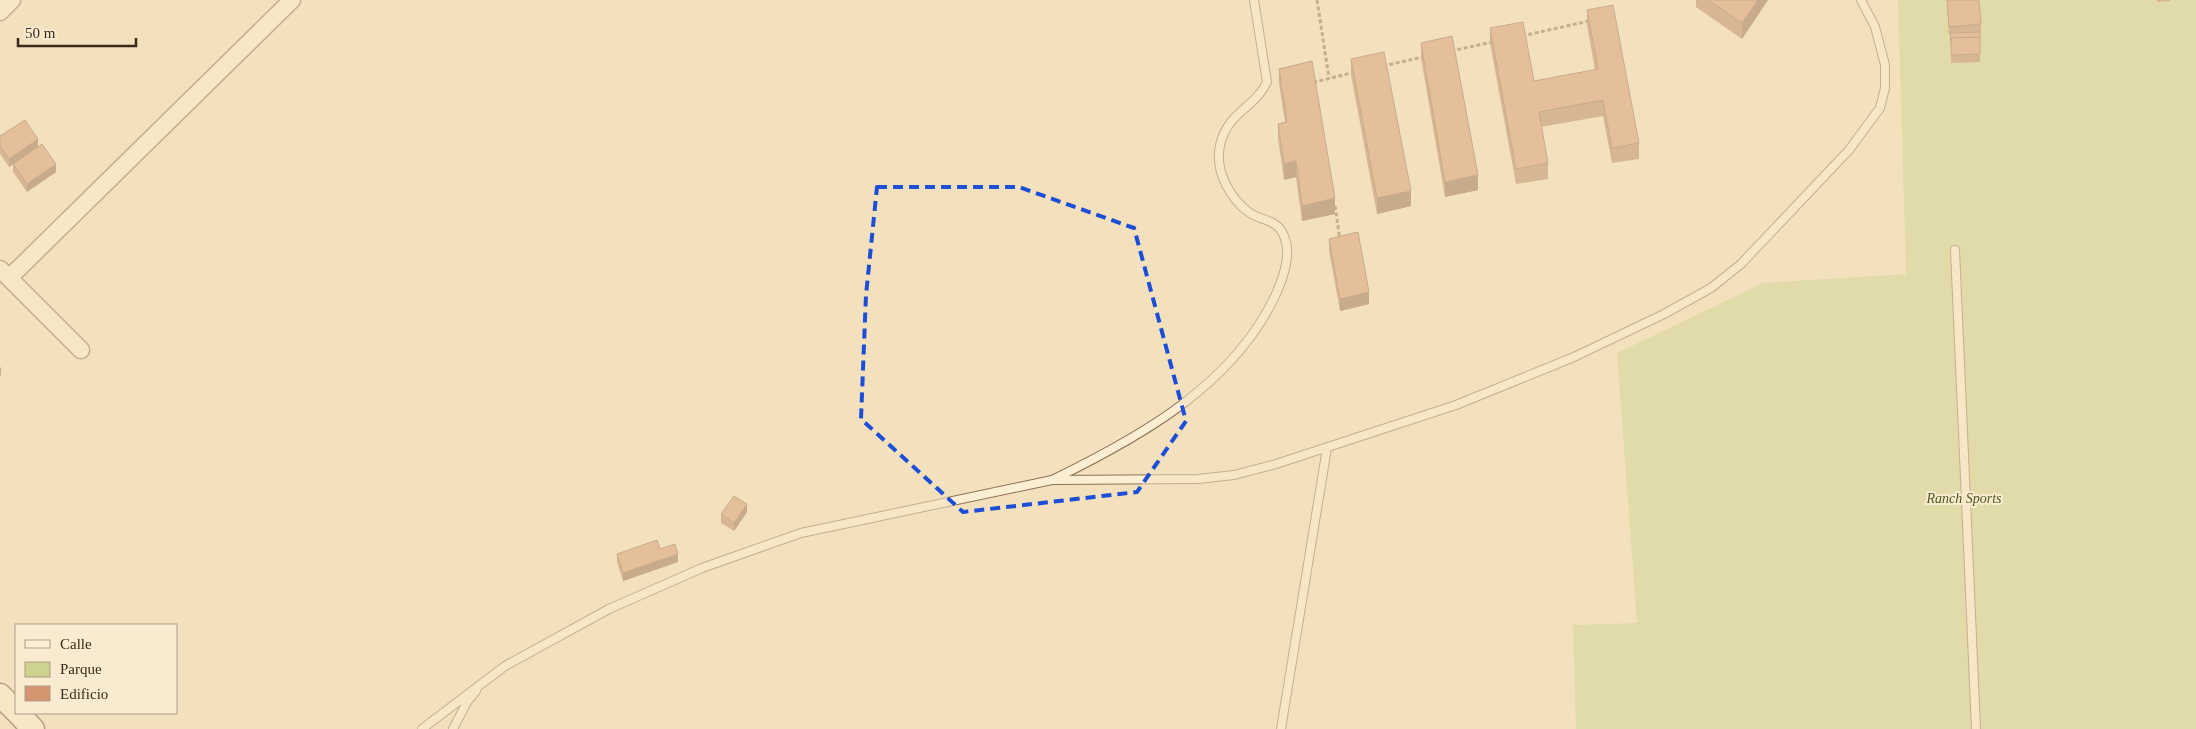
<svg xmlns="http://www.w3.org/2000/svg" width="2196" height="729" viewBox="0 0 2196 729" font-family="'Times New Roman',serif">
  <rect width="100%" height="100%" fill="#f3e1be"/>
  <path fill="#cdd291" d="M1898 0H2196V729H1576L1573 625 1637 623 1617 353 1763 283 1906 274Z"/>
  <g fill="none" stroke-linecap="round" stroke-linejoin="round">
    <g stroke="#8d7055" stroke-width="10">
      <g id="service">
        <path d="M1955 250 1976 729"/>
        <path d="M1054 479C1140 437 1234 385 1276 294 1284 276 1293 251 1282 232 1276 220 1260 220 1250 213 1231 200 1217 174 1219 152 1223 113 1255 109 1267 82L1254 0"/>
        <path d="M422 729 505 666 609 609 702 568 801 533 1052 480 1198 479 1234 475 1276 464 1456 405 1574 357 1664 314 1711 288 1741 264 1849 150 1880 108 1885 88V65L1875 27 1861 0"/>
        <path d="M453 729 467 702 476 691"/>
        <path d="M1281 729 1327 448"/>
      </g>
    </g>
    <g stroke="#8d7055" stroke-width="19">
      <g id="minor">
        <path d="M0 12 12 0"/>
        <path d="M0 269 81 350"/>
        <path d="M9 278 292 0"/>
      </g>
    </g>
    <g stroke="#6f5138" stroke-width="25">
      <g id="secondary">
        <path d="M0 695 16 711"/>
        <path d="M18 713 33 729"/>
      </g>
    </g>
    <g stroke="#8d7055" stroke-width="3" stroke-dasharray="4 2.5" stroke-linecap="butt">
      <path d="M1317 0 1329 78"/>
      <path d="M1522 36 1589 21"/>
      <path d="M1451 51 1492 42"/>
      <path d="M1383 66 1423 57"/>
      <path d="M1315 84V82L1355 72"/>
      <path d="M1335 206 1340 240"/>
    </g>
    <use href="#service" stroke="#fceed2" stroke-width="8"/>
    <use href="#minor" stroke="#fceed2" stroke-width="16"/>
    <use href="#secondary" stroke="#fceed2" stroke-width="22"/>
  </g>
  <g fill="#b78060">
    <path d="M1696 0H1768L1742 39 1696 7Z"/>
    <path d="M1947 0H1979L1981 24V32H1980V62L1951 63V35H1949Z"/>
    <path d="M2157 0H2170V1L2157 2Z"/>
    <path d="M1587 10 1639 143V159L1612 163 1603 116 1541 127 1548 163V179L1516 184 1490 43V28L1534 81 1595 70 1587 25Z"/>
    <path d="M1421 43 1478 190 1445 197 1421 58Z"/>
    <path d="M1351 59 1411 206 1377 214 1351 75Z"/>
    <path d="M1279 69 1335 214 1302 221 1296 177 1284 180 1278 139V124L1285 122 1279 84Z"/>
    <path d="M0 136 38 147 9 167 0 154Z"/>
    <path d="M13 164 56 172 27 192 13 172Z"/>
    <path d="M1329 239 1369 304 1340 311 1329 251Z"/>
    <path d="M747 512 734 531 721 523V514Z"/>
    <path d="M660 549 678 562 623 581 617 562V554Z"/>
  </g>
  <g fill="#95684e">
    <path d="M1758 0H1768L1742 39V23Z"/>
    <path d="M38 139V147L9 167V159Z"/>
    <path d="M1296 161V177L1284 180V164Z"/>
    <path d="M56 164V172L27 192V184Z"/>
    <path d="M1478 175V190L1445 197V182Z"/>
    <path d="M1411 191V206L1377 214V198Z"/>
    <path d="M1335 198V214L1302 221V206Z"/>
    <path d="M1369 292V304L1340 311V299Z"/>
    <path d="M1 367V375L0 376V368Z"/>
    <path d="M747 504V512L734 531V523Z"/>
    <path d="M678 554V562L623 581V573Z"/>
  </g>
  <g fill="#d59570" stroke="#95684e">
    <path d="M1708 0H1758L1742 23Z"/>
    <path d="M1947 0H1979L1981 24 1949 27Z"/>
    <path d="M1613 5 1639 143 1612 148 1603 100 1539 112 1548 163 1516 169 1490 28 1523 22 1534 81 1598 69 1587 10Z"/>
    <path d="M1980 32V37L1951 38V42L1950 33Z"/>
    <path d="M1452 36 1478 175 1445 182 1421 43Z"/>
    <path d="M1980 37V54L1951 55V38Z"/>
    <path d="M1384 52 1411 191 1377 198 1351 59Z"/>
    <path d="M1312 61 1335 198 1302 206 1296 161 1284 164 1278 124 1287 122 1279 69Z"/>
    <path d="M25 120 38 139 9 159 0 146V136Z"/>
    <path d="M42 144 56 164 27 184 13 164Z"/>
    <path d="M1358 232 1369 292 1340 299 1329 239Z"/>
    <path d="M734 496 747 504 734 523 721 514Z"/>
    <path d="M657 540 660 549 675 544 678 554 623 573 617 554Z"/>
  </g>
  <path d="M0 0H2196V729H0ZM877 187H1019L1134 228 1186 421 1137 492 963 512 861 419 866 295Z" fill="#f3e1be" fill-opacity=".55" fill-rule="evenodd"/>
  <path fill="none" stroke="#1d4ed8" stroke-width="4" stroke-dasharray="10 6" stroke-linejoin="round" d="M877 187H1019L1134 228 1186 421 1137 492 963 512 861 419 866 295Z"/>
  <g text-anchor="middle" stroke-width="4" stroke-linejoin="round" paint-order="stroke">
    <g font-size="14" font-style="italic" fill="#4e5a1f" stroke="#f9ebcf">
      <text x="1964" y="503">Ranch Sports</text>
    </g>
  </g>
  <rect x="15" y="624" width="162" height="90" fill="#f9ebcf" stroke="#ad9d87"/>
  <rect x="25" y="640" width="25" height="8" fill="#fceed2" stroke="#ad9d87"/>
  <text x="60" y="649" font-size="15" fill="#3b291b">Calle</text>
  <rect x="25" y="662" width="25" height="15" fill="#cdd291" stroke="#ad9d87"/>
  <text x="60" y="674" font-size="15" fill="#3b291b">Parque</text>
  <rect x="25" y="686" width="25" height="15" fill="#d59570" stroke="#ad9d87"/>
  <text x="60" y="699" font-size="15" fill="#3b291b">Edificio</text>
  <path d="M18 38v8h118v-8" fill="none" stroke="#3b291b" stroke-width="2.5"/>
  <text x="25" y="38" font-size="15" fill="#3b291b" stroke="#f9ebcf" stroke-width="4" paint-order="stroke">50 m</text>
</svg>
